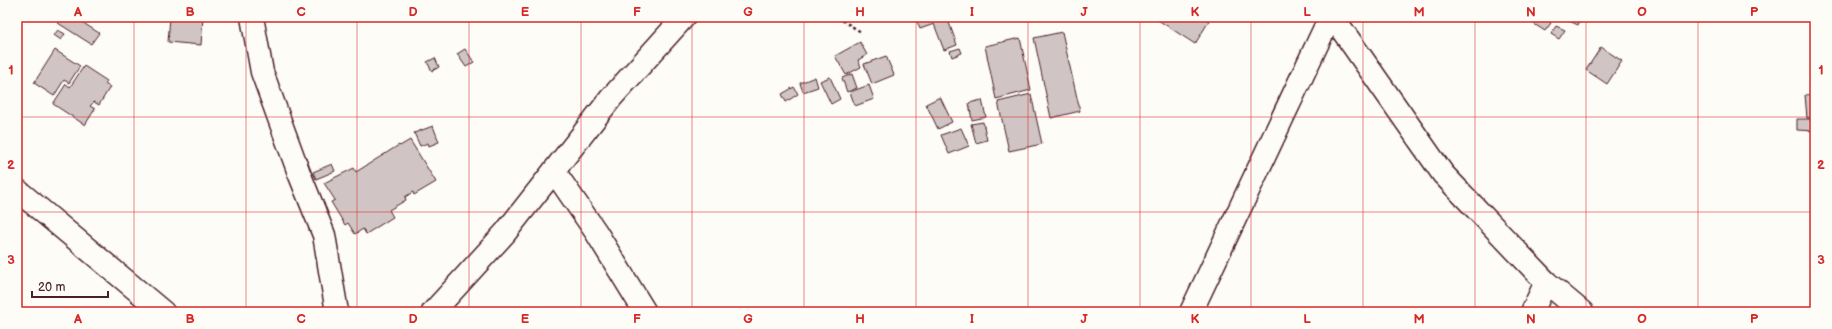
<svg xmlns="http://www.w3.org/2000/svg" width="1832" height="329" viewBox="0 0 1832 329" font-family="'Balsamiq Sans',sans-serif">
  <rect width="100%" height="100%" fill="#fdfcf7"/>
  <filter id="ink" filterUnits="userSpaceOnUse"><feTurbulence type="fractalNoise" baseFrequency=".025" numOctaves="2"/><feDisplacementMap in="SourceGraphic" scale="8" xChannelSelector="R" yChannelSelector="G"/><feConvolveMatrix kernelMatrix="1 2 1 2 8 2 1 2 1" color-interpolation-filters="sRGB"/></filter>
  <g filter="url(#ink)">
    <g fill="#d0c5c4" stroke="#4a1f2b">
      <path d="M63 17H74L99 33 91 44 58 23Z"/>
      <path d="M170 17H203L201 45 168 42Z"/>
      <path d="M915 17H947L957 45 944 50 934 24 920 29Z"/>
      <path d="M1160 17H1203L1209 21 1195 44 1158 20Z"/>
      <path d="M1528 17H1536L1532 21Z"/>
      <path d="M1539 17H1543L1551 23 1545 31 1534 24Z"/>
      <path d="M1565 17H1581L1578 25 1565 19Z"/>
      <path d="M1556 26 1565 30 1559 39 1551 34Z"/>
      <path d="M58 30 65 34 61 40 54 35Z"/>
      <path d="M1062 32 1080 111 1051 118 1034 38Z"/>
      <path d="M1020 38 1031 90 996 99 985 46Z"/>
      <path d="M860 42 867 55 858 60 861 67 846 75 835 56Z"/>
      <path d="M1601 47 1622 61 1607 84 1586 70Z"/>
      <path d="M960 48 962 53 952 57 950 51Z"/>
      <path d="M465 49 474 62 466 67 457 54Z"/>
      <path d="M55 50 80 66 69 83 64 80 54 96 34 83Z"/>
      <path d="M886 56 894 75 872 84 864 64Z"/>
      <path d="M435 58 439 67 432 71 427 62Z"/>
      <path d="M84 66 107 81 105 84 110 87 99 105 94 102 90 106 95 109 85 125 53 104 66 84 70 87Z"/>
      <path d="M852 74 857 88 847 92 842 78Z"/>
      <path d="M815 77 818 87 803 92 800 83Z"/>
      <path d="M830 77 840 99 831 104 820 81Z"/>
      <path d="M869 85 874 99 855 106 850 92Z"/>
      <path d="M794 87 798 94 786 102 782 94Z"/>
      <path d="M1031 94 1042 144 1009 151 998 102Z"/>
      <path d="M1815 94V118H1807L1805 95Z"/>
      <path d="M940 97 952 122 938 129 926 104Z"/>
      <path d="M982 100 986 117 972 120 969 103Z"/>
      <path d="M1797 119H1815V131L1797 130Z"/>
      <path d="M983 122 987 140 976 143 971 124Z"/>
      <path d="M433 126 439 142 429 146 428 143 420 146 414 133Z"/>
      <path d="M961 128 969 146 949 154 941 135Z"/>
      <path d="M410 140 436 182 414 195 413 192 405 197 406 200 389 210 393 217 366 234 363 229 355 234 348 223 345 225 331 202 335 200 324 183 354 168 356 172 399 145 400 146Z"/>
      <path d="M332 164 335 171 316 179 313 172Z"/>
    </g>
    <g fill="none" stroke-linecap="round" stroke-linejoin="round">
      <g stroke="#4a1f2b" stroke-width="25">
        <g id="street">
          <path d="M252 17 262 72 299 173 324 235 337 312"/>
          <path d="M554 171 596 232 645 312"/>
          <path d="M17 190 163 312"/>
          <path d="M433 312 505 233 611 98 684 17"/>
          <path d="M1191 312 1330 17"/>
          <path d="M1532 312 1546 282"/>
        </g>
      </g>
      <g stroke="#4a1f2b" stroke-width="25">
        <path id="secondary" d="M1333 17 1443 174 1546 282 1582 312"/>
      </g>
      <path stroke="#4a1f2b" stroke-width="2.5" stroke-dasharray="3 3" stroke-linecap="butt" d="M837 17 861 32"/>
      <use href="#street" stroke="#fdfcf7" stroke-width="22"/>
      <use href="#secondary" stroke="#fdfcf7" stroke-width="22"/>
    </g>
  </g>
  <path fill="none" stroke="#d62828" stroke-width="1" stroke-opacity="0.55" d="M134 17V312M246 17V312M357 17V312M469 17V312M581 17V312M692 17V312M804 17V312M916 17V312M1028 17V312M1140 17V312M1251 17V312M1363 17V312M1475 17V312M1586 17V312M1698 17V312M17 117H1815M17 212H1815"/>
  <rect width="1832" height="329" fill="none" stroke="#fdfcf7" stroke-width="44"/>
  <path d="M32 291v6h76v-6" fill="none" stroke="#4a1f2b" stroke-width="2"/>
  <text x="38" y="291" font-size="12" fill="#4a1f2b" stroke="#fdfcf7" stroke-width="3" paint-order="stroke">20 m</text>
  <rect x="22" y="22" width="1788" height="285" fill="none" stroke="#d62828" stroke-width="1.5"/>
  <g font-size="13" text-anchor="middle" font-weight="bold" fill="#d62828">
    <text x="78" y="16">A</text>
    <text x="190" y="16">B</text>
    <text x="301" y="16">C</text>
    <text x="413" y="16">D</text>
    <text x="525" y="16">E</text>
    <text x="637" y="16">F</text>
    <text x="748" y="16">G</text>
    <text x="860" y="16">H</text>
    <text x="972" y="16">I</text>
    <text x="1084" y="16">J</text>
    <text x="1195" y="16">K</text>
    <text x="1307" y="16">L</text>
    <text x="1419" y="16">M</text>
    <text x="1531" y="16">N</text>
    <text x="1642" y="16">O</text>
    <text x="1754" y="16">P</text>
    <text x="11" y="74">1</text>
    <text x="1821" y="74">1</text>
    <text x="11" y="169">2</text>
    <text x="1821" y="169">2</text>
    <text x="11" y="264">3</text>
    <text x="1821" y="264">3</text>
    <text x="78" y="323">A</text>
    <text x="190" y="323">B</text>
    <text x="301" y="323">C</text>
    <text x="413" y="323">D</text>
    <text x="525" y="323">E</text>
    <text x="637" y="323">F</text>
    <text x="748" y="323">G</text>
    <text x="860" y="323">H</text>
    <text x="972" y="323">I</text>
    <text x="1084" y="323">J</text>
    <text x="1195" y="323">K</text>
    <text x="1307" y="323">L</text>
    <text x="1419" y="323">M</text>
    <text x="1531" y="323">N</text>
    <text x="1642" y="323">O</text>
    <text x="1754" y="323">P</text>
  </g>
</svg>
